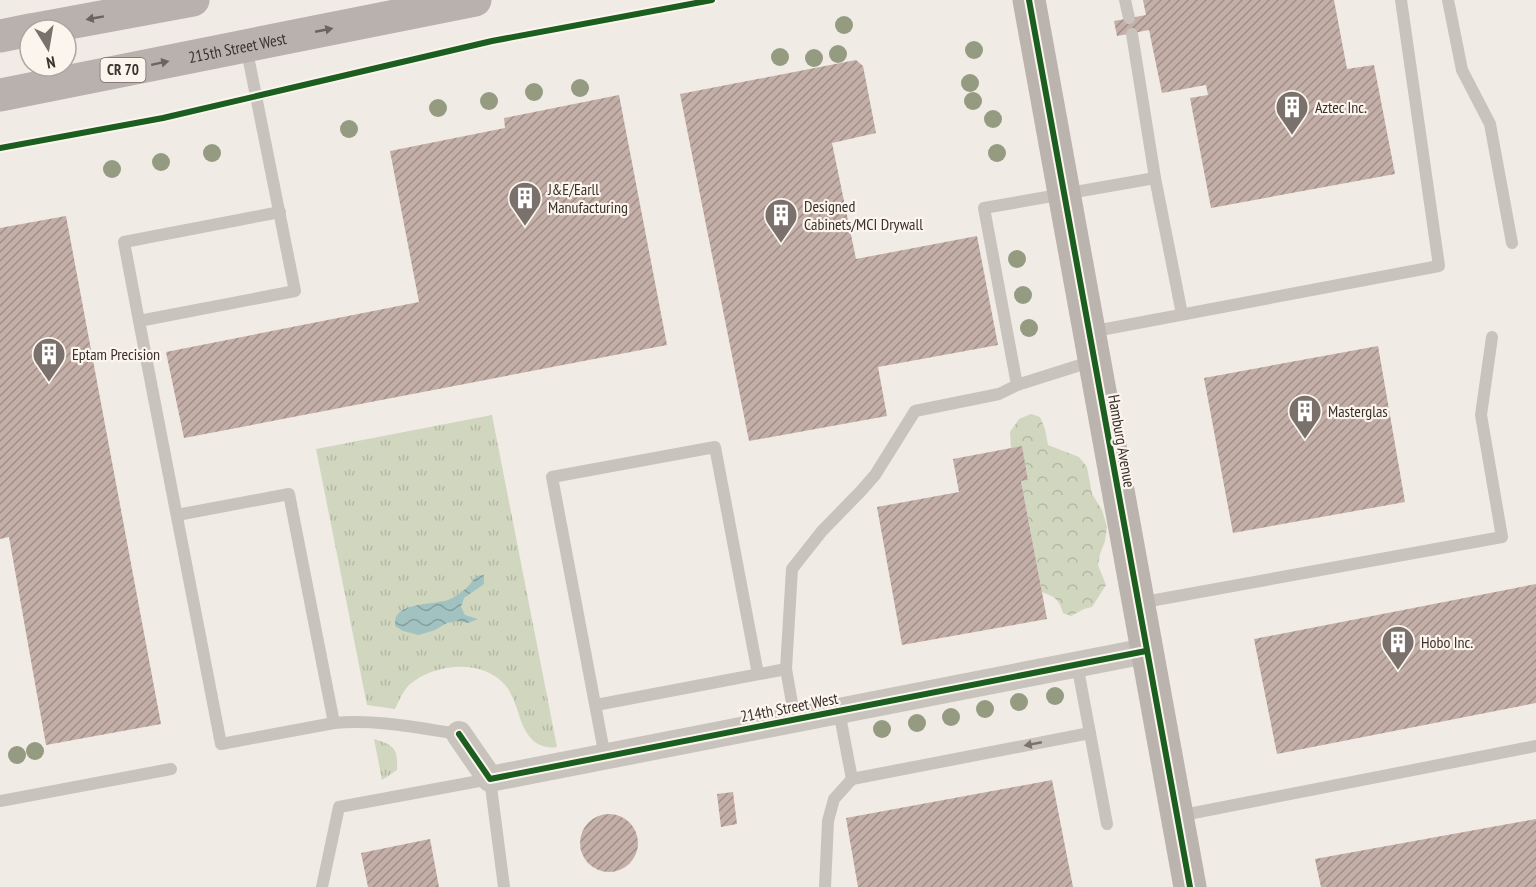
<svg xmlns="http://www.w3.org/2000/svg" width="1536" height="887" viewBox="0 0 1536 887" font-family="'PT Sans Narrow',sans-serif">
  <defs>
    <pattern id="grass-tufts" width="24" height="20" patternUnits="userSpaceOnUse" patternTransform="scale(1.5)"><rect width="24" height="20" fill="#d1d6bf"/><path d="M3 7l-1-3M5 7V3M7 7l1-3M15 17l-1-3M17 17v-4M19 17l1-3" fill="none" stroke="#b4b8a4"/></pattern>
    <pattern id="forest-crowns" width="20" height="18" patternUnits="userSpaceOnUse" patternTransform="scale(1.5)"><rect width="20" height="18" fill="#d1d6bf"/><path d="M2 6a3 3 0 1 1 6 0M12 15a3 3 0 1 1 6 0" fill="none" stroke="#b4b8a4"/></pattern>
    <pattern id="water-waves" width="16" height="10" patternUnits="userSpaceOnUse" patternTransform="scale(1.5)"><rect width="16" height="10" fill="#a1c2c1"/><path d="M0 5q4-4 8 0t8 0" fill="none" stroke="#849e9d"/></pattern>
    <pattern id="building-hatch" width="6" height="6" patternUnits="userSpaceOnUse" patternTransform="scale(1.5)"><rect width="6" height="6" fill="#c3afa7"/><path d="M-1 1l2-2M0 6l6-6M5 7l2-2" fill="none" stroke="#a08f88"/></pattern>
  </defs>
  <rect width="100%" height="100%" fill="#f0ebe5"/>
  <g fill="url(#grass-tufts)">
    <path d="M492 415 557 747C546 749 536 745 529 736 518 722 518 701 506 686 483 658 434 663 409 685 403 691 399 701 395 709L367 705 316 449Z"/>
    <path d="M374 739C393 745 398 747 397 770L382 780Z"/>
  </g>
  <path fill="url(#forest-crowns)" d="M1031 414 1040 417 1045 429 1048 445 1079 457 1087 467 1092 494 1102 510 1107 527 1105 541 1100 554 1098 565 1106 585 1092 607 1084 609 1071 616 1063 613C1059 599 1055 597 1042 592L1021 481 1028 480 1022 447 1011 448 1010 432 1019 419Z"/>
  <path fill="url(#water-waves)" d="M484 575V584L464 598 461 607 465 615 478 619 468 623 458 621 447 623 435 630 419 635 403 631 395 626C395 625 395 619 396 617 402 603 436 604 448 600 460 595 470 586 476 576Z"/>
  <g fill="url(#building-hatch)">
    <path d="M1143 0H1334L1347 69 1374 65 1395 174 1211 208 1190 98 1208 95 1206 85 1162 93 1149 30 1117 36 1114 21 1146 15Z"/>
    <path d="M856 60 863 66 876 133 832 143 856 259 977 236 998 345 878 367 887 416 749 441 680 94Z"/>
    <path d="M619 95 667 345 184 438 166 352 419 302 390 151 505 128 504 118Z"/>
    <path d="M66 216 161 724 46 745 9 537 0 539V228Z"/>
    <path d="M1378 346 1405 502 1233 533 1204 378Z"/>
    <path d="M1022 446 1028 480 1021 481 1047 619 902 645 877 507 959 492 953 459Z"/>
    <path d="M1536 584V703L1277 754 1254 639Z"/>
    <path d="M1052 780 1073 887H858L846 818Z"/>
    <path d="M733 792 737 824 721 827 717 794Z"/>
    <circle cx="609" cy="843" r="29"/>
    <path d="M1536 819V887H1321L1315 859Z"/>
    <path d="M430 839 439 887H368L361 853Z"/>
  </g>
  <g fill="none" stroke-linecap="round" stroke-linejoin="round">
    <g stroke="#c9c3be" stroke-width="12">
      <path d="M1125 0 1129 18"/>
      <path d="M1448 0 1462 70 1490 124 1512 243"/>
      <path d="M1132 34 1155 178 1182 314"/>
      <path d="M139 321 124 242 280 212"/>
      <path d="M1090 332 1439 266 1401 0"/>
      <path d="M1017 385 984 208 1155 178"/>
      <path d="M177 515 289 494 334 723 221 744 139 321 295 291 246 46"/>
      <path d="M1139 603 1502 537 1481 415 1492 337"/>
      <path d="M1077 664 1107 824"/>
      <path d="M596 705 786 669"/>
      <path d="M795 720 786 669 792 569 822 531 861 491 875 475 915 411 999 394 1017 385 1093 361"/>
      <path d="M334 723C376 719 418 728 459 734"/>
      <path d="M605 757 552 477 715 447 758 674"/>
      <path d="M852 779 1090 733"/>
      <path d="M0 801 171 769"/>
      <path d="M1178 816 1536 746"/>
      <path d="M322 887 339 807 490 779 504 887"/>
      <path d="M825 887 828 821 834 799 852 779 839 711"/>
    </g>
    <path stroke="#c9c3be" stroke-width="26" d="M459 734 490 779 1146 651"/>
    <path stroke="#bab3ae" stroke-width="33" d="M1029 0 1190 887"/>
    <g stroke="#b8b1ad" stroke-width="33">
      <path d="M31 30 193 0"/>
      <path d="M0 36 30 30"/>
      <path id="s1" d="M0 95 475 0"/>
    </g>
    <g stroke="#fbf5ee" stroke-width="10">
      <g id="cycleway">
        <path d="M1029 0 1190 887"/>
        <path d="M0 148 163 118 492 41 712 0"/>
        <path d="M459 734 490 779 1146 651"/>
      </g>
    </g>
    <use href="#cycleway" stroke="#1b5e20" stroke-width="6"/>
  </g>
  <g fill="#959b80">
    <circle cx="844" cy="25" r="9"/>
    <circle cx="974" cy="50" r="9"/>
    <circle cx="838" cy="54" r="9"/>
    <circle cx="780" cy="57" r="9"/>
    <circle cx="814" cy="58" r="9"/>
    <circle cx="970" cy="83" r="9"/>
    <circle cx="580" cy="88" r="9"/>
    <circle cx="534" cy="92" r="9"/>
    <circle cx="489" cy="101" r="9"/>
    <circle cx="973" cy="101" r="9"/>
    <circle cx="438" cy="108" r="9"/>
    <circle cx="993" cy="119" r="9"/>
    <circle cx="349" cy="129" r="9"/>
    <circle cx="212" cy="153" r="9"/>
    <circle cx="997" cy="153" r="9"/>
    <circle cx="161" cy="162" r="9"/>
    <circle cx="112" cy="169" r="9"/>
    <circle cx="1017" cy="259" r="9"/>
    <circle cx="1023" cy="295" r="9"/>
    <circle cx="1029" cy="328" r="9"/>
    <circle cx="1055" cy="696" r="9"/>
    <circle cx="1019" cy="702" r="9"/>
    <circle cx="985" cy="709" r="9"/>
    <circle cx="951" cy="717" r="9"/>
    <circle cx="917" cy="723" r="9"/>
    <circle cx="882" cy="729" r="9"/>
    <circle cx="35" cy="751" r="9"/>
    <circle cx="17" cy="755" r="9"/>
  </g>
  <defs><path id="oneway-solid" d="M-6-.8H1V-3.2L6.5 0L1 3.2V.8H-6Z" transform="scale(1.5)"/></defs>
  <g fill="#6d645f">
    <use href="#oneway-solid" transform="translate(95 18) rotate(170)"/>
    <use href="#oneway-solid" transform="translate(324 30) rotate(-11)"/>
    <use href="#oneway-solid" transform="translate(160 63) rotate(-12)"/>
  </g>
  <use fill="#7b726d" href="#oneway-solid" transform="translate(1033 744) rotate(169)"/>
  <defs>
    <g id="building-pin" transform="scale(1.725)"><path d="M0 17L-7.5 6A9.5 9.5 0 1 1 7.5 6Z" fill="#7a716c" stroke="#fbf5ee"/><path d="M-4-6H4V6H1V3H-1V6H-4ZM-2.5-4.3h1.7v1.8h-1.7ZM.8-4.3h1.7v1.8H.8ZM-2.5-1h1.7V.8h-1.7ZM.8-1h1.7V.8H.8Z" fill="#fff"/></g>
  </defs>
  <g fill-rule="evenodd">
    <use href="#building-pin" x="1292" y="107"/>
    <use href="#building-pin" x="525" y="198"/>
    <use href="#building-pin" x="781" y="215"/>
    <use href="#building-pin" x="49" y="354"/>
    <use href="#building-pin" x="1305" y="411"/>
    <use href="#building-pin" x="1398" y="642"/>
  </g>
  <g text-anchor="middle" stroke-width="4.5" stroke-linejoin="round" paint-order="stroke">
    <rect fill="#fbf5ee" stroke="#756b66" stroke-width="1.5" x="100.5" y="58" width="45" height="24" rx="4.5"/>
    <g font-size="15" font-weight="bold" fill="#3b302b">
      <text x="123" y="75">CR 70</text>
    </g>
    <g font-size="16" fill="#3b302b" stroke="#fbf5ee">
      <text dy="6" stroke="none"><textPath href="#s1" startOffset="242">215th Street West</textPath></text>
      <text transform="translate(1122 441) rotate(80)" y="6">Hamburg Avenue</text>
      <text transform="translate(789 707) rotate(-11)" y="6">214th Street West</text>
    </g>
    <g font-size="16" fill="#3b302b" stroke="#fbf5ee" text-anchor="start">
      <text x="1315" y="113">Aztec Inc.</text>
      <text x="548" y="195">J&amp;E/Earll<tspan x="548" dy="18">Manufacturing</tspan></text>
      <text x="804" y="212">Designed<tspan x="804" dy="18">Cabinets/MCI Drywall</tspan></text>
      <text x="72" y="360">Eptam Precision</text>
      <text x="1328" y="417">Masterglas</text>
      <text x="1421" y="648">Hobo Inc.</text>
    </g>
  </g>
  <g transform="translate(48 48) rotate(169)"><circle r="28" fill="#fbf5ee" stroke="#aea6a0" stroke-width="1.5"/>
  <path d="M0-4.5L10 22L0 15L-10 22Z" fill="#7a716c"/>
  <text y="-9" font-size="16" font-weight="bold" text-anchor="middle" fill="#3b302b">N</text>
  </g>
</svg>
